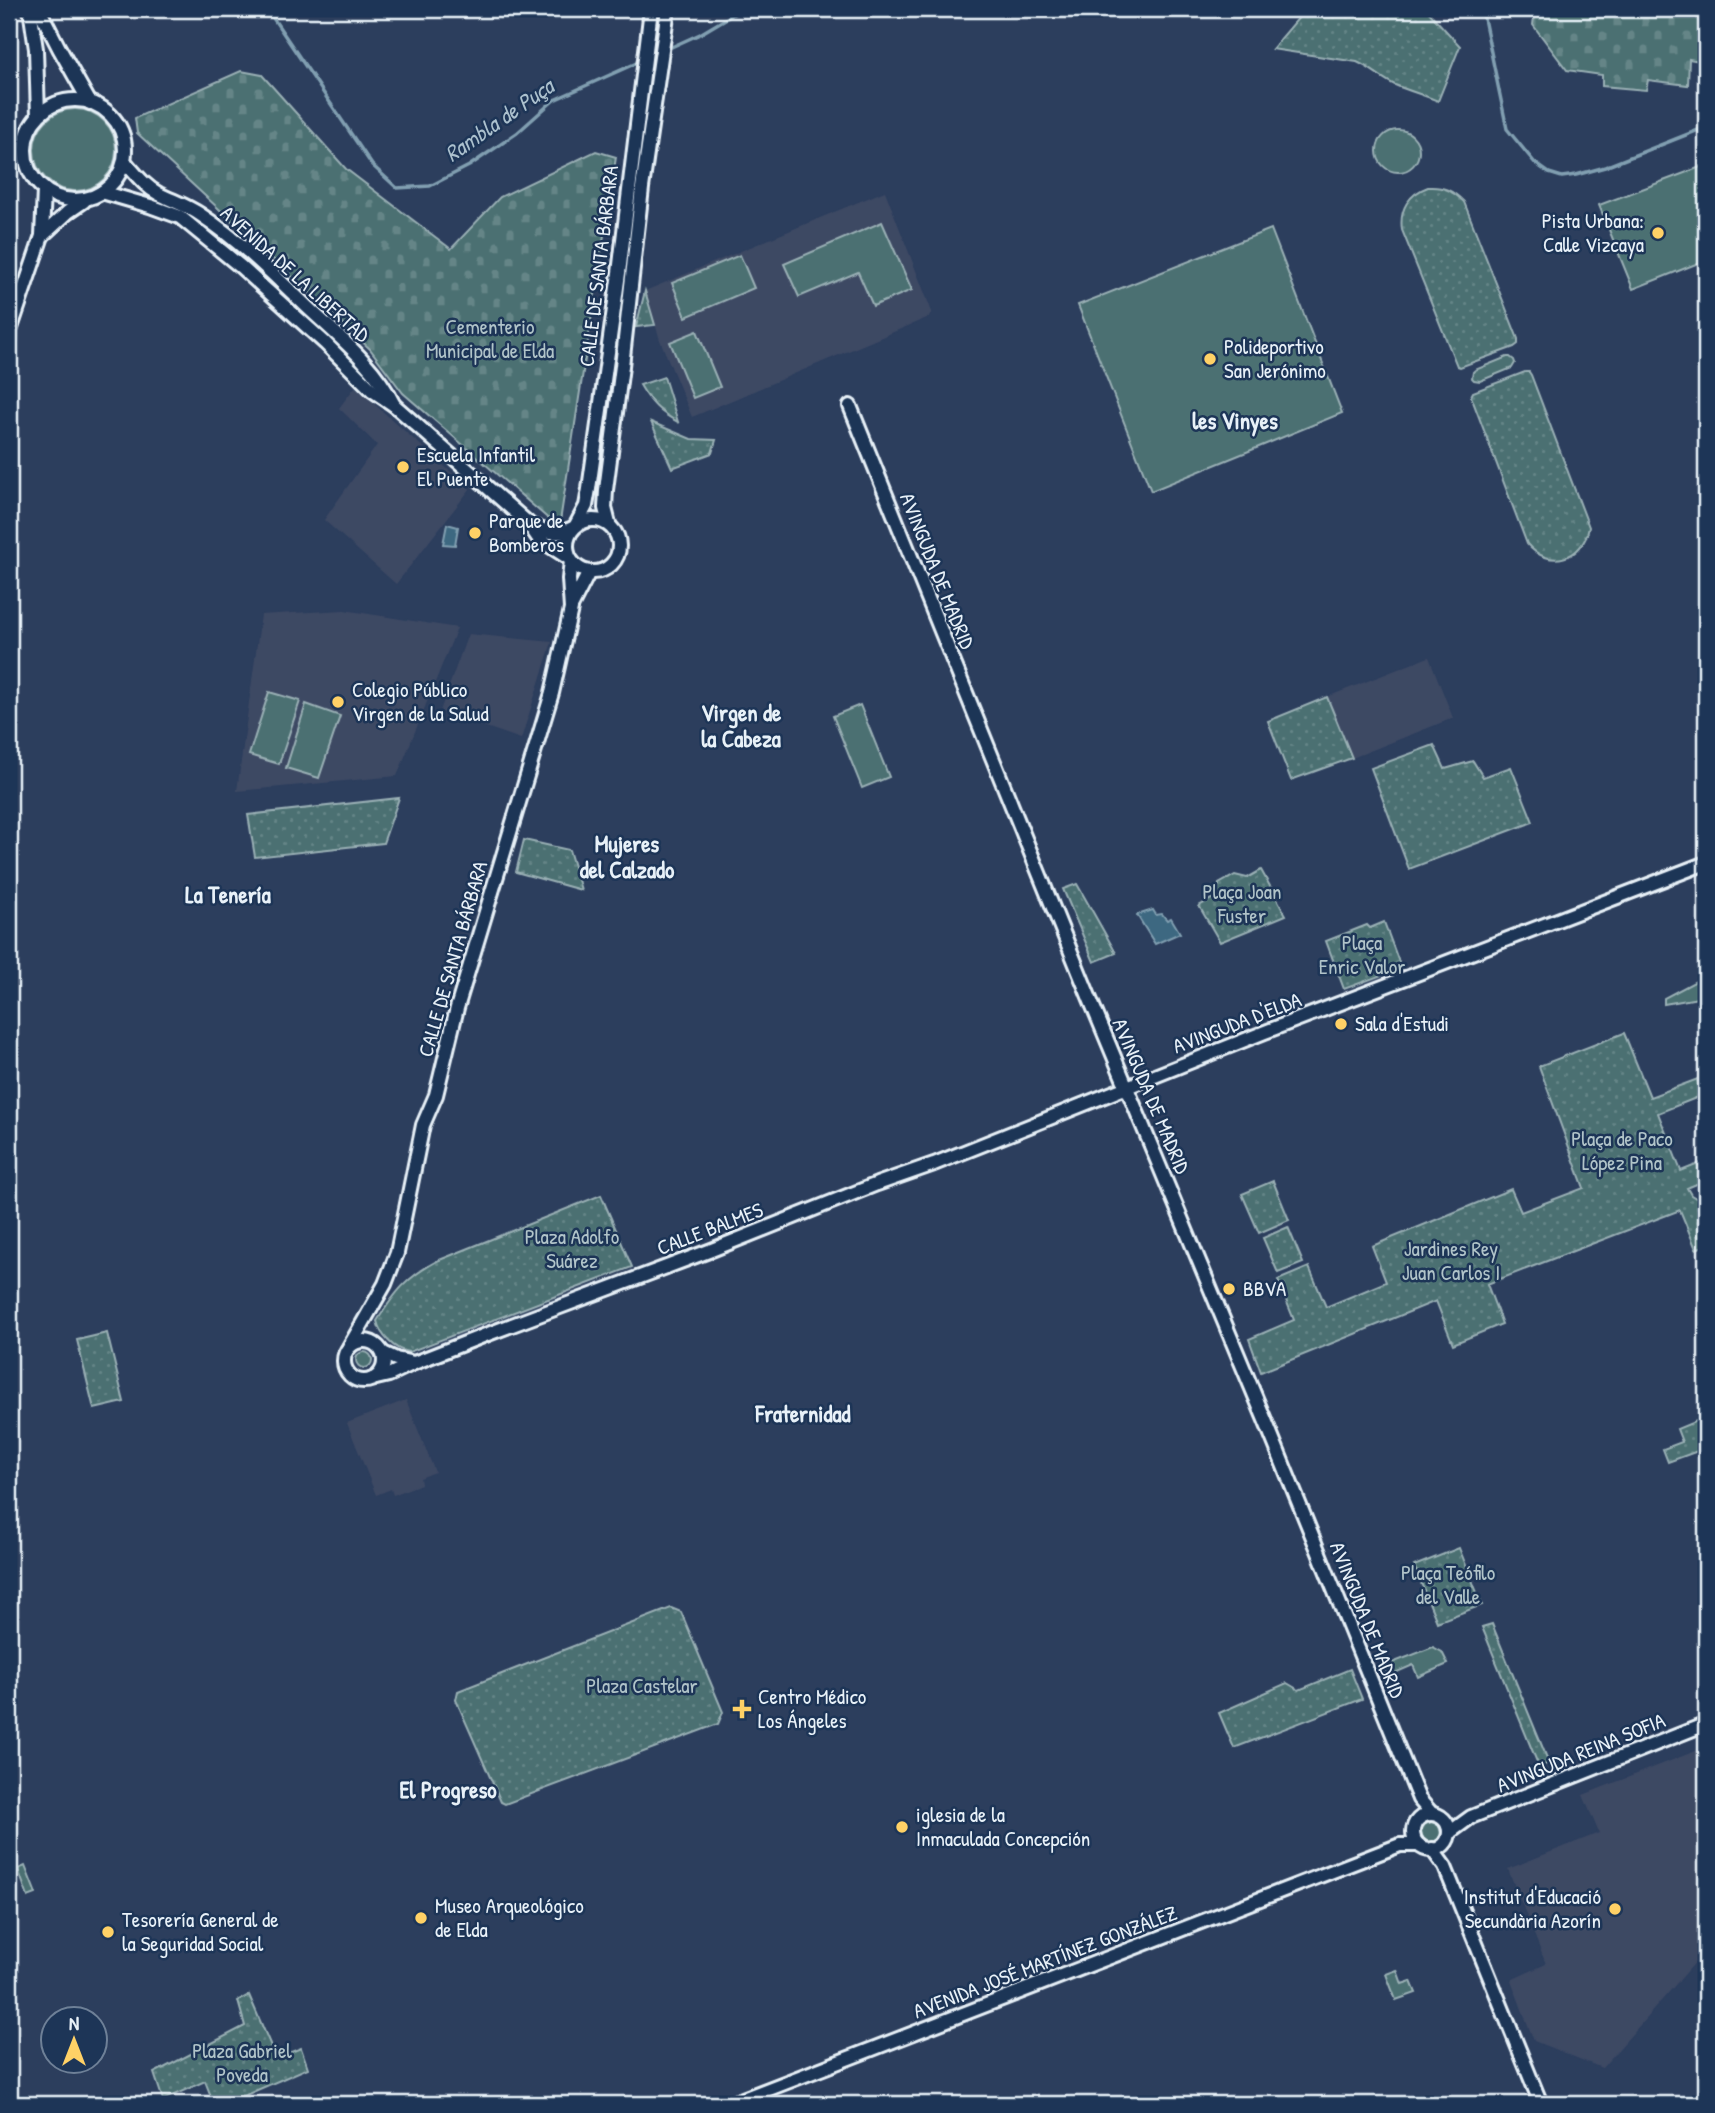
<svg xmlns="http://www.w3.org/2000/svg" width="1715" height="2113" viewBox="0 0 1715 2113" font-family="'Patrick Hand',sans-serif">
  <defs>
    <pattern id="cemetery-stones" width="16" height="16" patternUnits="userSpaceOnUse" patternTransform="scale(1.75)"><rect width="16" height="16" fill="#4b7072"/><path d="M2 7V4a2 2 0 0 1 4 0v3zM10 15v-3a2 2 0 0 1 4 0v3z" fill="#658587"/></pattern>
    <pattern id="park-dots" width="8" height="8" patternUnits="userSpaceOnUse" patternTransform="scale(1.75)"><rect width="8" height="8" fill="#4b7072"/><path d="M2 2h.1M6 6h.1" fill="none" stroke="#658587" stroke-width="1.8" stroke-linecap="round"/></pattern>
  </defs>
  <rect width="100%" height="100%" fill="#2c3e5d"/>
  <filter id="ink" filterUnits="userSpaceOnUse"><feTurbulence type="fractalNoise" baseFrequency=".0143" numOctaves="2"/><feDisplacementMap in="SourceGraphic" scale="14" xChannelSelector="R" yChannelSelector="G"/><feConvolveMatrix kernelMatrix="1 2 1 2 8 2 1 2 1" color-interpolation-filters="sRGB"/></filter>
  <g filter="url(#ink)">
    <g fill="#3e4964">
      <path d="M885 191 932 312 929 317 692 417 660 340 645 291Z"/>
      <path d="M355 387 470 489 396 584 324 520 377 445 339 408Z"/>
      <path d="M344 610 457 628 397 776 237 791 261 615Z"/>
      <path d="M468 634 552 642 521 739 440 711Z"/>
      <path d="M1429 657 1453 718 1352 758 1327 697Z"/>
      <path d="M406 1400 435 1472 420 1478 421 1484 393 1495 391 1489 376 1495 347 1423Z"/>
      <path d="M1706 1747V1950L1602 2068 1534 2041 1511 1980 1546 1964 1508 1869 1599 1833 1583 1795Z"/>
    </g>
    <g fill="#4b7072" stroke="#9ab0b5" stroke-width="2">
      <circle cx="75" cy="150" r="41"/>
      <circle cx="1398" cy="151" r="21"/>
      <path d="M1706 165V260L1633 289 1599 205Z"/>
      <path d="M882 222 912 290 873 306 858 272 799 297 784 264Z"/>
      <path d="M1271 229 1342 413 1151 491 1078 305Z"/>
      <path d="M740 255 754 288 686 317 672 283Z"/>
      <path d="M697 331 720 387 693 398 670 342Z"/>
      <path d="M1507 357H1510L1514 360 1515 363 1512 368 1480 381 1474 380 1472 378 1473 372 1475 370Z"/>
      <path d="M269 692 300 701 279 764 249 755Z"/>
      <path d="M306 704 340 716 319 778 286 768Z"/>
      <path d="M860 705 889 777 862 788 833 716Z"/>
      <path d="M1698 980 1704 997 1664 1004V998Z"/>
      <circle cx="364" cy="1360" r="8"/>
      <path d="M1433 1647 1442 1652 1448 1664 1418 1677 1413 1665 1388 1676 1384 1666Z"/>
      <path d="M1432 1822 1439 1826 1441 1834 1437 1841 1429 1843 1423 1839 1421 1831 1425 1824Z"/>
      <path d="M25 1866 36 1894 28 1897 18 1869Z"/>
      <path d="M1397 1970 1402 1984 1411 1981 1416 1993 1396 2000 1386 1974Z"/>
    </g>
    <g fill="url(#cemetery-stones)" stroke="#9ab0b5" stroke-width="2">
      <path d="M1535 9H1706V53L1701 52 1700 61 1689 59 1688 85 1648 80 1646 90 1602 86V75L1567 70 1533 25Z"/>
      <path d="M241 71 262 75 346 169 451 249 500 197 596 151 616 157 559 528 403 393 370 349 137 133 135 118Z"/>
    </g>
    <g fill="url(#park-dots)" stroke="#9ab0b5" stroke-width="2">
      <path d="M1321 9H1426L1460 46 1438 101C1424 95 1409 91 1395 85 1382 79 1371 68 1357 62L1272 49 1300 16Z"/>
      <path d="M1428 187C1444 186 1453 191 1464 202L1518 339V344L1514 347 1460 367 1457 366 1402 230C1399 209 1409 194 1428 187Z"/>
      <path d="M645 291 655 325 636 327Z"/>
      <path d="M1525 372H1529L1531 375 1589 527C1583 560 1549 570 1527 544L1471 396 1473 392Z"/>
      <path d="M664 377 678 422C660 413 650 402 640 385Z"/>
      <path d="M651 422 691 439 716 440 712 453 672 468Z"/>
      <path d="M1327 697 1352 758 1291 780 1268 721Z"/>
      <path d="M1434 745 1445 769 1473 761 1483 777 1511 767 1533 822 1409 869 1371 768Z"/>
      <path d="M399 798 383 843 255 857 248 815Z"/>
      <path d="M524 840 569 850 581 890 516 872Z"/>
      <path d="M1261 870 1286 915 1220 942 1199 906 1217 896 1219 884 1235 875 1247 878Z"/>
      <path d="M1077 884 1116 953 1094 962 1063 889Z"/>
      <path d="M1384 922 1401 968 1344 989 1326 941 1367 925 1370 928Z"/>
      <path d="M1624 1033 1650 1097 1706 1076V1094L1658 1113 1681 1171 1706 1161V1180L1687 1188 1691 1195 1704 1203 1706 1209 1703 1211 1706 1219V1245L1696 1249 1680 1210 1487 1284 1502 1324 1453 1344 1436 1301 1261 1372 1249 1339 1294 1320 1278 1280 1309 1267 1326 1307 1386 1282 1372 1246 1511 1189 1521 1212 1584 1188 1539 1066Z"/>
      <path d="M1273 1181 1289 1220 1259 1233 1242 1194Z"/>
      <path d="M601 1195 632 1267 409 1352C394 1350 380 1335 377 1321 396 1291 406 1278 437 1261Z"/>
      <path d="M1288 1227 1303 1263 1278 1273 1263 1238Z"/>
      <path d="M107 1333 124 1402 94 1409 77 1340Z"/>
      <path d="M1706 1417V1448L1668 1462 1663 1449 1682 1442 1677 1429Z"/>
      <path d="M1459 1548 1482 1605 1437 1622 1414 1566Z"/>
      <path d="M671 1608 681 1612 723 1712 718 1724 505 1804 501 1802 456 1700 458 1691Z"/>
      <path d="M1492 1624 1549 1763 1539 1767 1482 1627Z"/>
      <path d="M1350 1669 1362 1699 1234 1748 1219 1713 1287 1683 1299 1690Z"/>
      <path d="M249 1995 276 2058 301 2048 308 2068 225 2104H214L205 2081 163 2100 154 2073 245 2026 238 2001Z"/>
    </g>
    <g fill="#3c6881" stroke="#819fb1" stroke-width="2">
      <path d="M447 524 458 527 455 545 443 544Z"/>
      <path d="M1153 910 1156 915 1162 914 1167 920 1171 918 1180 933 1155 944 1137 915Z"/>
    </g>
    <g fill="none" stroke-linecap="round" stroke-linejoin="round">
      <g stroke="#819fb1" stroke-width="3.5">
        <path d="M267 9 372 165 397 188 430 186 469 166 517 133 554 100 641 61"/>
        <path d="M1482 9 1507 129 1535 163 1549 173 1562 177 1576 175 1605 167 1706 127"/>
        <path d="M667 49 700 34 742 9"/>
      </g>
      <g stroke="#e8f1f8" stroke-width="18">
        <g id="tertiary">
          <path d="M30 9 36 49 38 116"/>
          <path d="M39 9 59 48 90 103"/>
          <circle cx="75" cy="150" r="50"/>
          <path d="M124 161C135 173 144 186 159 194 173 201 188 206 201 215 240 241 273 274 306 306 338 336 375 365 394 405"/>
          <path d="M102 192 150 206 180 217 241 267 325 343 372 390 394 405 528 523 539 539 570 559"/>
          <path d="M42 236 68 212 84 201"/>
          <path d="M9 344 10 331 42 236 44 190"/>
          <path d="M850 406 1090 999 1270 1432 1419 1799 1432 1814"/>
          <circle cx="593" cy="546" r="26"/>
          <path d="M609 524 605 508 606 490 622 366 642 188 668 9"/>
          <path d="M530 525C546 532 556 536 573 528"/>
          <path d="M576 525 586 506 589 489 619 273 651 9"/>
          <path d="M572 605 589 572"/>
          <circle cx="364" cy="1361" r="20"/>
          <path d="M349 1347 385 1284 397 1253 423 1125 436 1095 457 1008 552 693 571 609 569 579 571 561"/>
          <path d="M383 1353 396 1359 414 1363"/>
          <path d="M372 1379 389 1375 414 1363 488 1334 709 1251 877 1184 934 1164 1265 1032 1706 863"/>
          <circle cx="1431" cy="1832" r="18"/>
          <path d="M1449 1833 1471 1817 1706 1724"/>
          <path d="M1432 1849 1445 1867 1541 2104"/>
          <path d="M730 2104 1400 1845H1419"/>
        </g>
      </g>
      <use href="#tertiary" stroke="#1d3557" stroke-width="12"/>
    </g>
  </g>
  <g fill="#ffd166" stroke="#1d3557" stroke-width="2.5">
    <circle cx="1658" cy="233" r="7"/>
    <circle cx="1210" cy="359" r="7"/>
    <circle cx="403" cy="467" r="7"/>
    <circle cx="475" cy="533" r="7"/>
    <circle cx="338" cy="702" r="7"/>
    <circle cx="1341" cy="1024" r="7"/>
    <circle cx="1229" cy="1289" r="7"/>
    <path d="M738.5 1698.5h7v7h7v7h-7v7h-7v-7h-7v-7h7z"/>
    <circle cx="902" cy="1827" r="7"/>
    <circle cx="1615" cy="1909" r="7"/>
    <circle cx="421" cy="1918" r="7"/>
    <circle cx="108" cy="1932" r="7"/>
  </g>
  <g text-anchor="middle" stroke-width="5" stroke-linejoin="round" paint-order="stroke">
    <g font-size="21" fill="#e8f1f8" stroke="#1d3557" text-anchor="start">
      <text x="1644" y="228" text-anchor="end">Pista Urbana:<tspan x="1644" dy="24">Calle Vizcaya</tspan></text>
      <text x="1224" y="354">Polideportivo<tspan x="1224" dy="24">San Jerónimo</tspan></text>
      <text x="417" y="462">Escuela Infantil<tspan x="417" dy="24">El Puente</tspan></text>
      <text x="489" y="528">Parque de<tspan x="489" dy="24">Bomberos</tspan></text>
      <text x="352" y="697">Colegio Público<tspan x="352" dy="24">Virgen de la Salud</tspan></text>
      <text x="1355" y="1031">Sala d'Estudi</text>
      <text x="1243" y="1296">BBVA</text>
      <text x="758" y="1704">Centro Médico<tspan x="758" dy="24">Los Ángeles</tspan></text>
      <text x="916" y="1822">iglesia de la<tspan x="916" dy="24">Inmaculada Concepción</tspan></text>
      <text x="1601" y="1904" text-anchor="end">Institut d'Educació<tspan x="1601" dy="24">Secundària Azorín</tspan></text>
      <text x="435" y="1913">Museo Arqueológico<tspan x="435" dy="24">de Elda</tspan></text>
      <text x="122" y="1927">Tesorería General de<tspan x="122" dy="24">la Seguridad Social</tspan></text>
    </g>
    <g font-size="21" fill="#e8f1f8" stroke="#1d3557">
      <text transform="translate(599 266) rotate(-83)" y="7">CALLE DE SANTA BÁRBARA</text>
      <text transform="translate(295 274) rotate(42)" y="7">AVENIDA DE LA LIBERTAD</text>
      <text transform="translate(937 571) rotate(68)" y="7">AVINGUDA DE MADRID</text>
      <text transform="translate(453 959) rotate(-74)" y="7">CALLE DE SANTA BÁRBARA</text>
      <text transform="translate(1237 1023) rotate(-21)" y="7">AVINGUDA D'ELDA</text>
      <text transform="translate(1151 1096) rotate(67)" y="7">AVINGUDA DE MADRID</text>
      <text transform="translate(710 1229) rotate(-21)" y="7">CALLE BALMES</text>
      <text transform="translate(1367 1620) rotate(68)" y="7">AVINGUDA DE MADRID</text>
      <text transform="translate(1581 1753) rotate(-22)" y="7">AVINGUDA REINA SOFIA</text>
      <text transform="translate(1045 1962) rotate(-21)" y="7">AVENIDA JOSÉ MARTÍNEZ GONZÁLEZ</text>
    </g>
    <g font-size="21" fill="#b1c4c9" stroke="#1d3557">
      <text x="490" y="334">Cementerio<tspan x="490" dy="24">Municipal de Elda</tspan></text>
      <text x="1242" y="899">Plaça Joan<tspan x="1242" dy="24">Fuster</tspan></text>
      <text x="1362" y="950">Plaça<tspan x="1362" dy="24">Enric Valor</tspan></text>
      <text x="1622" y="1146">Plaça de Paco<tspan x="1622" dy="24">López Pina</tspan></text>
      <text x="572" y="1244">Plaza Adolfo<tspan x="572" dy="24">Suárez</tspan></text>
      <text x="1451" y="1256">Jardines Rey<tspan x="1451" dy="24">Juan Carlos I</tspan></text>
      <text x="1448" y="1580">Plaça Teófilo<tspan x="1448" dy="24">del Valle</tspan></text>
      <text x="642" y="1693">Plaza Castelar</text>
      <text x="242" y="2058">Plaza Gabriel<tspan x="242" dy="24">Poveda</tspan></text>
    </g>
    <g font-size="23" font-style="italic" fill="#acc1ce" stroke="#1d3557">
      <text transform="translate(499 120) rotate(-35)" y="8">Rambla de Puça</text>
    </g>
    <g font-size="23" font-weight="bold" fill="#e8f1f8" stroke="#1d3557">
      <text x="1235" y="429">les Vinyes</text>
      <text x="741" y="721">Virgen de<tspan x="741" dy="26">la Cabeza</tspan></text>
      <text x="627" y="852">Mujeres<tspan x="627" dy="26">del Calzado</tspan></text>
      <text x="228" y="903">La Tenería</text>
      <text x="803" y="1422">Fraternidad</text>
      <text x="448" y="1798">El Progreso</text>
    </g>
  </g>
  <rect width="1715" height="2113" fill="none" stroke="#1d3557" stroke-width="35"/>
  <rect x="18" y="18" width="1680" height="2078" fill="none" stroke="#e8f1f8" stroke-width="2.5" filter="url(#ink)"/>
  <g transform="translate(74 2040)"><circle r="33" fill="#1d3557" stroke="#6e8097" stroke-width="2"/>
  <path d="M0-5L12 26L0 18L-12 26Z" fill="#ffd166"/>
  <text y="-10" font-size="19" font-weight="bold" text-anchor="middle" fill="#e8f1f8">N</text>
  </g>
</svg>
